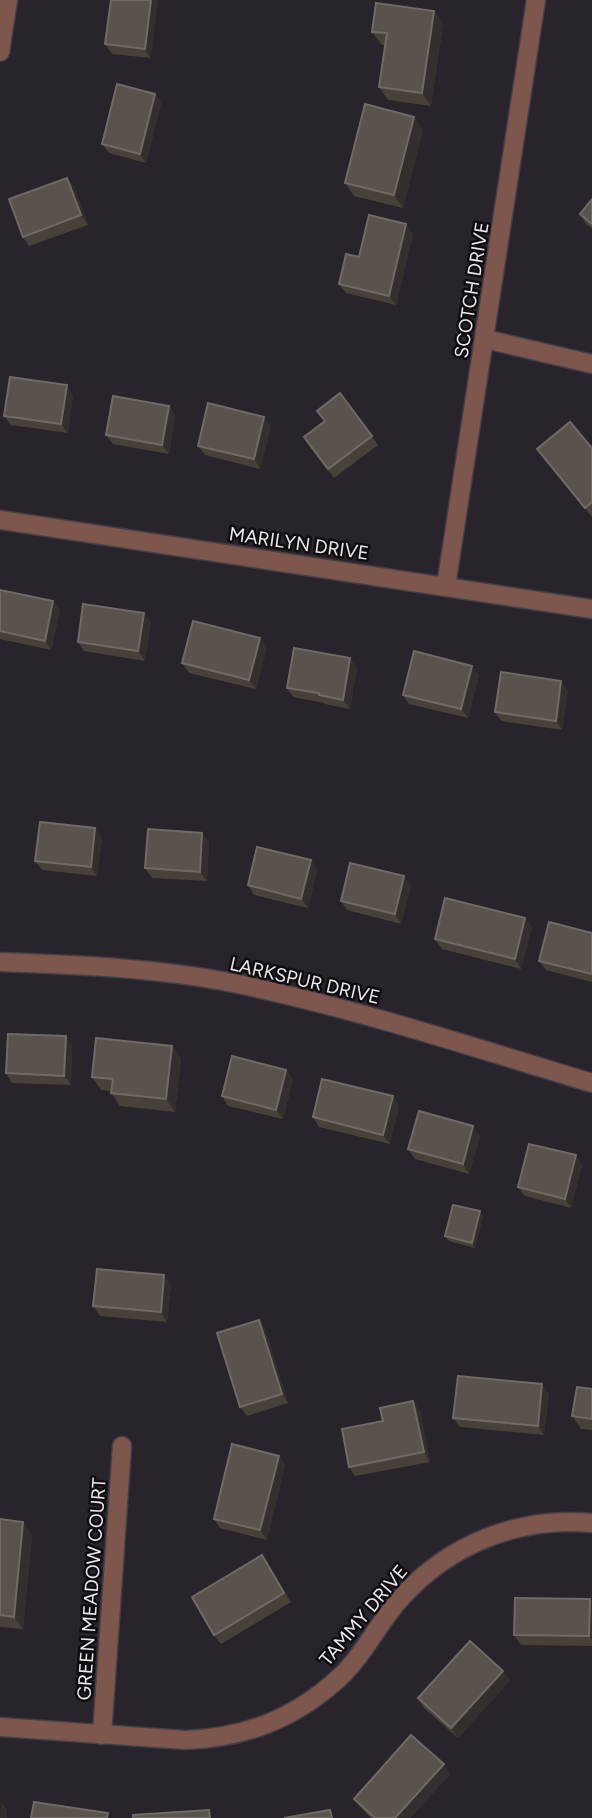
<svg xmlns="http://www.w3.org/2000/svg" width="592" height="1818" viewBox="0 0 592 1818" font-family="Figtree,sans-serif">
  <rect width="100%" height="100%" fill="#29232c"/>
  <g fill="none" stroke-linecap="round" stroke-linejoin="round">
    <g stroke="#443e47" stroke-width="21">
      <g id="minor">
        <path d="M0 52 8 0"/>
        <path d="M485 339 592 364"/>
        <path d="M0 520 592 609"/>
        <path d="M446 586 536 0"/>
        <path d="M0 962C80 965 160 968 238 984 358 1009 475 1048 592 1083"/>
        <path d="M0 1727 185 1740C245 1738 294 1719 339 1678 364 1655 378 1623 401 1598 449 1544 520 1516 592 1523"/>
        <path d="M102 1735 122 1446"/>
      </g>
    </g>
    <use href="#minor" stroke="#7d574d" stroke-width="18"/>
  </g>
  <g fill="#48413a">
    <path d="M111 0 151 58 112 54 105 44Z"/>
    <path d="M434 11 443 24 431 106 388 100 379 87 386 45H382L372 32Z"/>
    <path d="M155 94 161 103 146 163 109 153 102 144Z"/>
    <path d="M414 117 423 130 403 208 354 196 345 183Z"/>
    <path d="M74 187 88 225 29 246 23 237Z"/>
    <path d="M592 199V228L586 224 580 214Z"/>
    <path d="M406 224 413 234 396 305 346 293 339 284 359 257Z"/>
    <path d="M340 393 378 445 334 478 304 437 324 421Z"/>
    <path d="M73 395 68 433 11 425 4 416Z"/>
    <path d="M169 406 175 415 169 454 113 444 106 435Z"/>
    <path d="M264 417 271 426 260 469 205 455 198 446Z"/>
    <path d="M592 448V517L537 449Z"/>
    <path d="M0 590 53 601 60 610 51 650 0 639Z"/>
    <path d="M151 622 145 661 84 651 78 642Z"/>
    <path d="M260 638 267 647 256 689 189 673 182 663Z"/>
    <path d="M357 668 350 709 325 704 324 703 293 697 287 688Z"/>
    <path d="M479 675 468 718 409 704 403 695Z"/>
    <path d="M568 690 562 730 501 721 495 712Z"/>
    <path d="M202 833 209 842 207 881 152 878 145 868Z"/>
    <path d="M102 838 97 876 42 870 35 861Z"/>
    <path d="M311 860 317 870 308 908 254 895 248 885Z"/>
    <path d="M404 876 411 886 401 924 347 910 341 901Z"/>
    <path d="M532 927 521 969 442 949 435 939Z"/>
    <path d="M592 933V982L546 970 539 961Z"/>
    <path d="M66 1036 72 1046 71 1085 12 1083 6 1073Z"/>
    <path d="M172 1046 181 1059 175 1112 120 1106 111 1093V1091L101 1090 92 1077Z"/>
    <path d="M286 1070 293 1079 283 1119 228 1106 222 1096Z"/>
    <path d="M393 1096 399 1106 390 1144 319 1127 313 1117Z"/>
    <path d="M480 1136 469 1174 415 1159 408 1149Z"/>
    <path d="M582 1165 571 1208 525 1196 518 1187Z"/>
    <path d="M480 1211 483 1216 475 1248 449 1241 445 1236Z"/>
    <path d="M171 1285 167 1322 100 1316 93 1306Z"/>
    <path d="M259 1320 265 1329 288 1403 247 1416 240 1407Z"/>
    <path d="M542 1384 549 1394 544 1435 460 1427 453 1418Z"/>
    <path d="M592 1389V1430L581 1429 572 1416Z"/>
    <path d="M420 1411 430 1462 355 1476 349 1467 383 1421Z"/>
    <path d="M279 1456 285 1465 267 1540 220 1528 214 1519Z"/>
    <path d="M0 1519 23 1522 32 1535 23 1629 0 1627Z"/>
    <path d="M268 1564 291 1602 221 1644 214 1635Z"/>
    <path d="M590 1599 592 1601V1646L521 1645 514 1635Z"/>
    <path d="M503 1671 510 1680 458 1738 424 1708 418 1698Z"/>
    <path d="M450 1774 410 1818H371L361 1808 354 1799Z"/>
  </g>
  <g fill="#342e2c">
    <path d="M151 0H158L151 58 145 49Z"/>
    <path d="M434 11 443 24 431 106 422 93Z"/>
    <path d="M155 94 161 103 146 163 140 154Z"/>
    <path d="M414 117 423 130 403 208 394 195Z"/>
    <path d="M67 178 74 187 88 225 81 215Z"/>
    <path d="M406 224 413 234 396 305 389 296Z"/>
    <path d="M67 385 73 395 68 433 61 424Z"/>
    <path d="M169 406 175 415 169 454 162 445Z"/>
    <path d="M264 417 271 426 260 469 254 459Z"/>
    <path d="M53 601 60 610 51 650 45 641Z"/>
    <path d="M144 613 151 622 145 661 138 651Z"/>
    <path d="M260 638 267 647 256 689 249 680Z"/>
    <path d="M350 658 357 668 350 709 343 700Z"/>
    <path d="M472 666 479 675 468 718 461 709Z"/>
    <path d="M561 681 568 690 562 730 556 721Z"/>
    <path d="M95 828 102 838 97 876 91 867Z"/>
    <path d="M202 833 209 842 207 881 200 872Z"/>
    <path d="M311 860 317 870 308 908 301 899Z"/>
    <path d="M404 876 411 886 401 924 395 914Z"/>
    <path d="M525 918 532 927 521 969 515 959Z"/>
    <path d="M66 1036 72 1046 71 1085 64 1076Z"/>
    <path d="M172 1046 181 1059 175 1112 166 1099Z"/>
    <path d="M286 1070 293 1079 283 1119 276 1110Z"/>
    <path d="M393 1096 399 1106 390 1144 383 1135Z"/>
    <path d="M473 1126 480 1136 469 1174 463 1164Z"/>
    <path d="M576 1155 582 1165 571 1208 565 1199Z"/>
    <path d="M480 1211 483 1216 475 1248 472 1243Z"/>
    <path d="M164 1275 171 1285 167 1322 161 1312Z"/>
    <path d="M259 1320 265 1329 288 1403 282 1394Z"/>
    <path d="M542 1384 549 1394 544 1435 538 1426Z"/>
    <path d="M413 1401 420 1411 430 1462 424 1452Z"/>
    <path d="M279 1456 285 1465 267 1540 260 1530Z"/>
    <path d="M23 1522 32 1535 23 1629 14 1617Z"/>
    <path d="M590 1599 592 1601V1640L589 1636Z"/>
    <path d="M503 1671 510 1680 458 1738 451 1728Z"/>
    <path d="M444 1764 450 1774 410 1818H395Z"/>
    <path d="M1 1801 7 1810V1818H0Z"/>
  </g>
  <g fill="#5a534d" stroke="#706a66" stroke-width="2">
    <path d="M111 0H151L145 49 105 44Z"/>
    <path d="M376 3 434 11 422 93 379 87 387 33 372 32Z"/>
    <path d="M117 84 155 94 140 154 102 144Z"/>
    <path d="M365 104 414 117 394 195 345 183Z"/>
    <path d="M67 178 81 215 23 237 9 199Z"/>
    <path d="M592 199V224L580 214Z"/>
    <path d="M369 215 406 224 389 296 339 284 346 254 359 257Z"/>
    <path d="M10 377 67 385 61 424 4 416Z"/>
    <path d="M340 393 372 436 328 469 304 437 325 421 317 411Z"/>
    <path d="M113 396 169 406 162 445 106 435Z"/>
    <path d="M208 403 264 417 254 459 198 446Z"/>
    <path d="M570 422 592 448V502L585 508 537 449Z"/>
    <path d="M0 590 53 601 45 641 0 631Z"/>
    <path d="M83 604 144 613 138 651 78 642Z"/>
    <path d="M193 621 260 638 249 680 182 663Z"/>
    <path d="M294 648 350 658 343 700 319 695V693L287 688Z"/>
    <path d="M414 651 472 666 461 709 403 695Z"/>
    <path d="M501 672 561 681 556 721 495 712Z"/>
    <path d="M40 822 95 828 91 867 35 861Z"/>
    <path d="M148 829 202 833 200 872 145 868Z"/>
    <path d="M257 847 311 860 301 899 248 885Z"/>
    <path d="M350 863 404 876 395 914 341 901Z"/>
    <path d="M445 898 525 918 515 959 435 939Z"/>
    <path d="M549 922 592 933V974L539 961Z"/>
    <path d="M8 1034 66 1036 64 1076 6 1073Z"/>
    <path d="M96 1038 172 1046 166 1099 111 1093 113 1079 92 1077Z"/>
    <path d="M232 1056 286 1070 276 1110 222 1096Z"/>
    <path d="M322 1079 393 1096 383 1135 313 1117Z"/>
    <path d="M419 1111 473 1126 463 1164 408 1149Z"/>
    <path d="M529 1144 576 1155 565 1199 518 1187Z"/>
    <path d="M453 1205 480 1211 472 1243 445 1236Z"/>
    <path d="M97 1269 164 1275 161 1312 93 1306Z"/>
    <path d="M259 1320 282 1394 240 1407 217 1333Z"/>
    <path d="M458 1376 542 1384 538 1426 453 1418Z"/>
    <path d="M577 1387 592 1389V1419L572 1416Z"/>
    <path d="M413 1401 424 1452 349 1467 342 1429 383 1421 380 1408Z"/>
    <path d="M232 1444 279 1456 260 1530 214 1519Z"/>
    <path d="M0 1519 23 1522 14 1617 0 1615Z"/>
    <path d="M262 1555 284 1593 214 1635 192 1597Z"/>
    <path d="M515 1598 590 1599 589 1636 514 1635Z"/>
    <path d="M470 1641 503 1671 451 1728 418 1698Z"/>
    <path d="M411 1735 444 1764 395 1818H375L354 1799Z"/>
    <path d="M34 1802 108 1813 107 1818H31Z"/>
    <path d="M209 1810 210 1818H133V1815Z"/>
    <path d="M330 1810 332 1818H284Z"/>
  </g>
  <g text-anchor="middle" stroke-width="5" stroke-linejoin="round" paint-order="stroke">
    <g font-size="19" fill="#ebe7ed" stroke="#100d11">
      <text transform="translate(471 290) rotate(-81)" y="7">SCOTCH DRIVE</text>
      <text transform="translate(299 543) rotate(8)" y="7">MARILYN DRIVE</text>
      <text transform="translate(305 980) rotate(13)" y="7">LARKSPUR DRIVE</text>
      <text transform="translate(91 1589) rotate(-86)" y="7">GREEN MEADOW COURT</text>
      <text transform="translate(363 1615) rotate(-50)" y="7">TAMMY DRIVE</text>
    </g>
  </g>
</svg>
